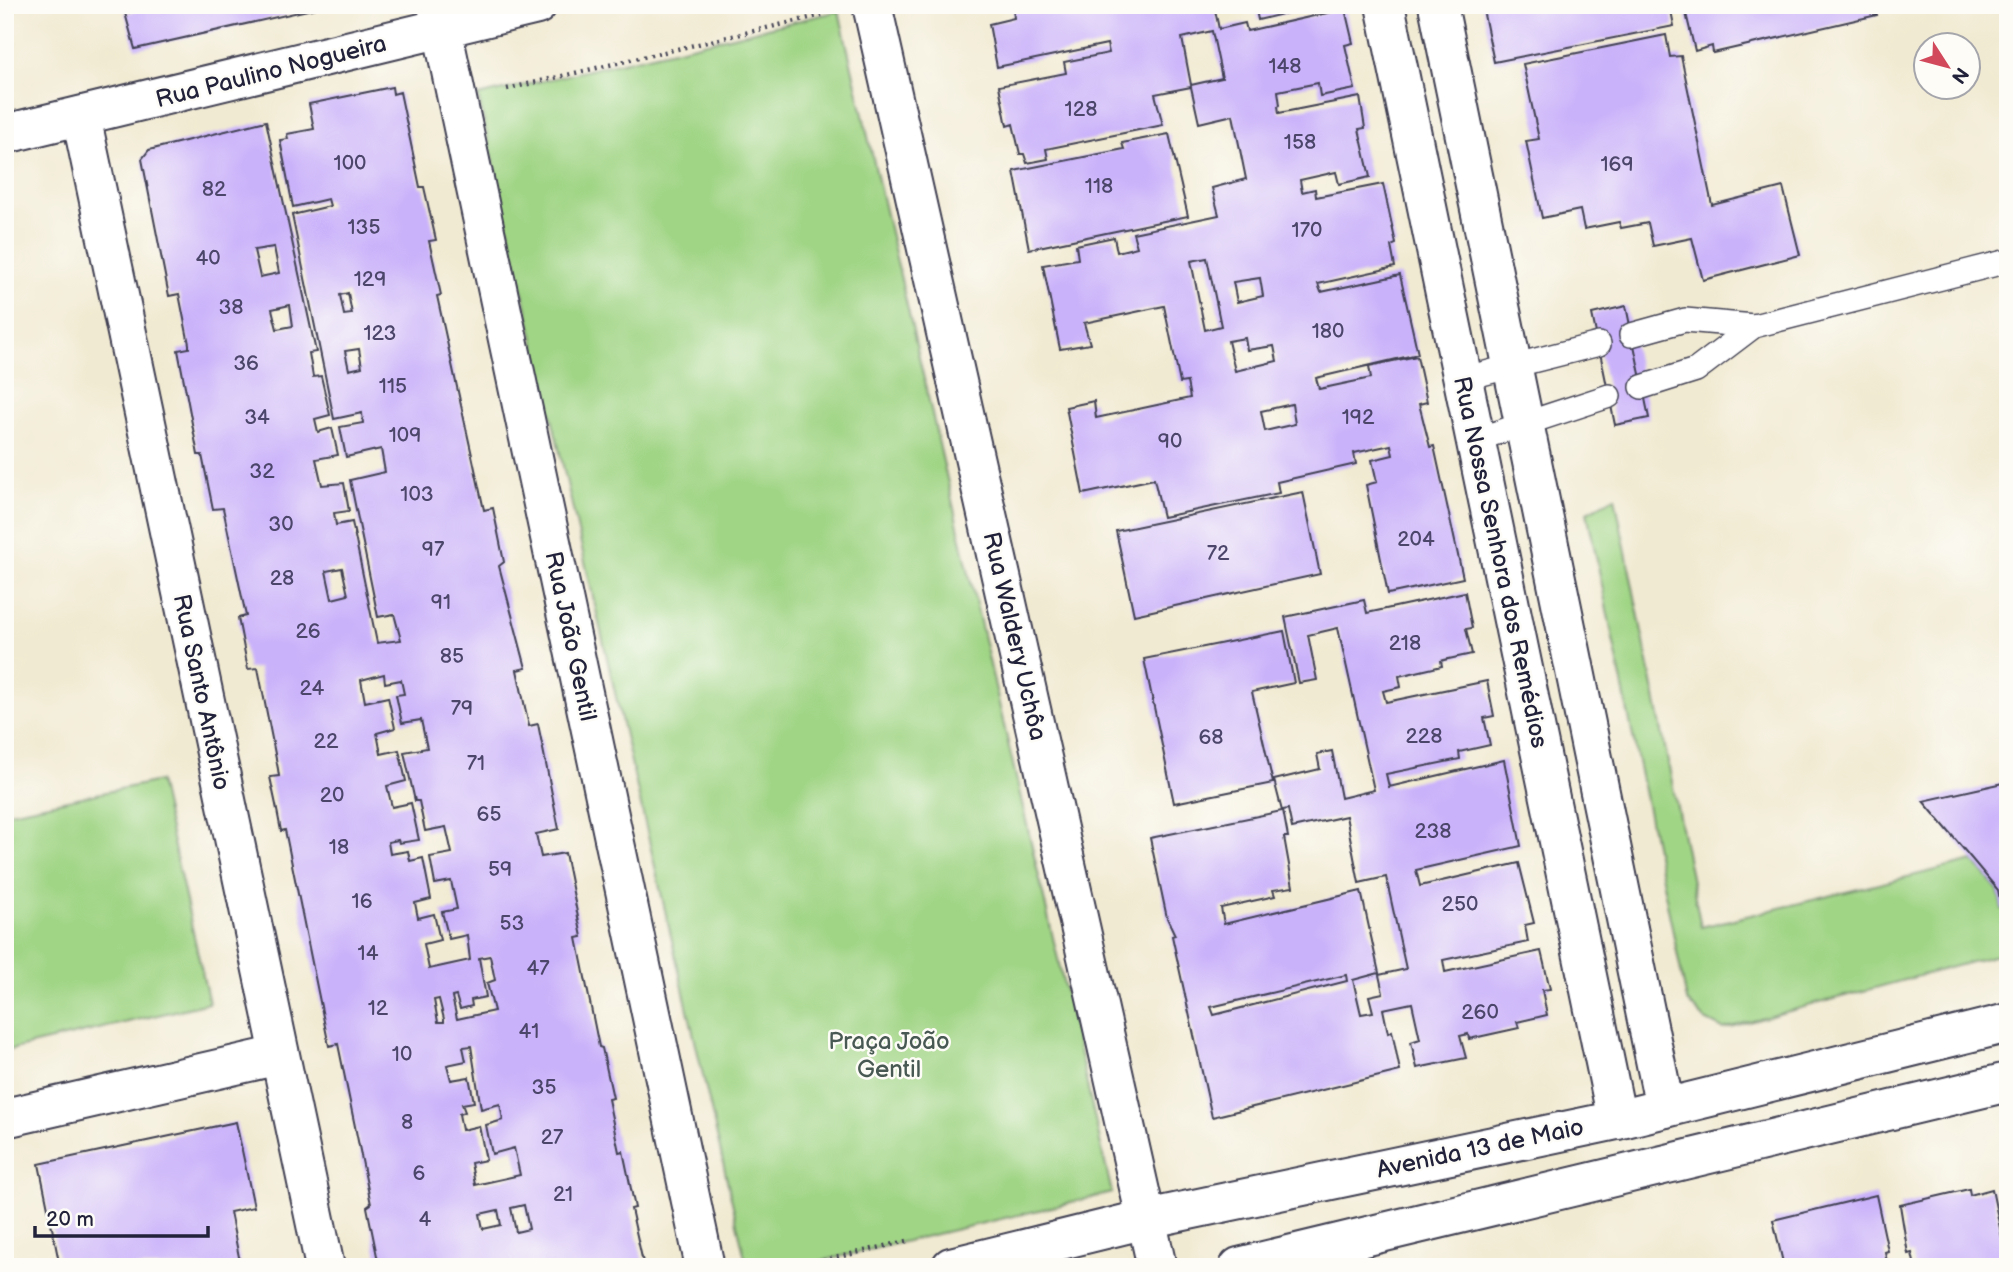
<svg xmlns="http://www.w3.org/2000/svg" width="2013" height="1272" font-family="'Balsamiq Sans',sans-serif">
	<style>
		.green { fill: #a1d586; stroke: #627c60; stroke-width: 2 }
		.building { fill: #cab2fa; fill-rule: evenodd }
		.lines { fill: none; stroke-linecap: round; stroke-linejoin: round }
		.service-casing { stroke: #414052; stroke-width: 26 }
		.minor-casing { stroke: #414052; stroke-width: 42 }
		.primary-casing { stroke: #414052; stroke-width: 42 }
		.path { stroke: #414052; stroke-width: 4.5; stroke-dasharray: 2 5; stroke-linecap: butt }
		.service { stroke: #fff; stroke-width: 23 }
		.minor { stroke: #fff; stroke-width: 38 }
		.primary { stroke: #fff; stroke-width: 38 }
		.labels { text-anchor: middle; stroke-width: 5; stroke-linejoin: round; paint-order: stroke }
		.number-label { font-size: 21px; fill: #4c466b }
		.street-label { font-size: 24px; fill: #22223b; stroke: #fdfcf7 }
		.park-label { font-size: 24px; fill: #485852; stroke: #fdfcf7 }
	</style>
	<rect width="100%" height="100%" fill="#fdfcf7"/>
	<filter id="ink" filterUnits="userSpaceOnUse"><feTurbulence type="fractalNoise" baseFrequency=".0143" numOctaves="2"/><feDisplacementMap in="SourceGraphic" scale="14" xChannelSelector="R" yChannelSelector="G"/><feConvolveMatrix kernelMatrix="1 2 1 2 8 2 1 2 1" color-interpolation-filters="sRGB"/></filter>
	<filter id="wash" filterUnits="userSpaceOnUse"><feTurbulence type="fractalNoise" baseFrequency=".00686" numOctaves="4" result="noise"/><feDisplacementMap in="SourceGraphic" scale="28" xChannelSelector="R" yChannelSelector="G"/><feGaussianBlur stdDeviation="1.57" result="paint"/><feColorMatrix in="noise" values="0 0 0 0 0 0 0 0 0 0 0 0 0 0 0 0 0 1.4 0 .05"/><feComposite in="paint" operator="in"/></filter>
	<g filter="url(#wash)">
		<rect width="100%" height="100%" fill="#f1ead2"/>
		<path class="green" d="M839 11 1112 1193 796 1267H747L478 96Z
			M1615 497 1701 927 1973 861 1998 890 2002 909 2008 908V952L1723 1029 1705 1020 1687 1001 1587 512Z
			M159 781 209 1003 5 1051V813Z"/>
		<g id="blocks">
			<path class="building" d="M135 5H321V7L135 49 125 13 137 11Z
				M1028 5H1214L1219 29 1245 23 1247 31 1345 9 1353 43 1345 45 1355 89 1320 96 1318 83 1278 91 1280 105 1278 106 1279 113 1360 97 1365 128 1359 129 1370 177 1339 184 1336 172 1300 180 1302 192 1315 189 1316 197 1383 184 1396 244 1391 246 1395 267 1318 284 1321 292 1400 275 1418 354 1316 378 1319 389 1371 378 1369 366 1417 356 1427 402 1419 404 1430 447 1434 446 1463 578 1388 594 1366 485 1377 482 1372 460 1393 455 1391 445 1354 453 1356 464 1277 482 1279 493 1163 517 1154 479 1083 494 1066 407 1094 401 1096 418 1190 398 1187 382 1180 383 1164 306 1084 323 1090 344 1060 349 1043 265 1078 259 1076 245 1114 237 1117 252 1137 247 1133 233 1219 215 1212 188 1246 179 1233 115 1199 123 1191 87 1155 94 1163 125 1046 149 1048 159 1027 163 1024 154H1020L1013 124 1007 126 999 86 1066 73 1064 62 1109 53 1107 44 997 67 989 24 1014 18 1013 9ZM1212 31 1222 78 1191 85 1182 38ZM1207 258 1221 326 1205 330 1191 261ZM1260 278 1263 296 1237 302 1233 282ZM1245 338 1247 350 1274 346 1277 361 1235 371 1228 341ZM1292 404 1295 424 1265 431 1261 411Z
				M1255 5H1316V6L1258 20Z
				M1482 5H1670L1674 26 1494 62Z
				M1684 5H1873L1877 15 1713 53 1712 46 1695 51Z
				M1666 35 1670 57 1681 56 1712 205 1783 187 1800 255 1703 280 1692 238 1653 246 1648 223 1621 228 1619 222 1584 229 1580 210 1542 218 1526 141 1539 139 1523 64Z
				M392 87 393 94 400 92 420 187H424L436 240 429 241 441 295 437 296 484 510 493 508 504 562 499 566 526 668 517 670 529 726 538 724 559 829 536 834 541 857 565 853 582 937 577 938 599 1047 602 1048 613 1098 608 1099 619 1152 623 1151 635 1208 631 1209 644 1267H385L383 1259 378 1261 367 1207 371 1204 338 1044 329 1046 285 830 281 831 276 805 270 777 279 776 278 769 258 668 248 669 238 618 246 616 223 508 213 509 202 455H198L178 350 189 348V344L179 294 169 296 142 159 149 150 266 121 316 352 309 353 313 377 321 376 330 415 315 419 318 432 332 428 338 455 316 459 322 485 344 483 349 511 334 513 336 525 352 522 377 643 401 640 394 614 378 617 350 480 385 472 381 449 346 457 340 427 363 423 362 413 334 419 292 215 330 206 328 199 293 207 280 140 288 139 287 134 314 129 309 104ZM274 247 279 273 260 277 254 250ZM348 293 352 314 344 315 340 295ZM290 305 293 326 277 329 272 309ZM359 349 362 367 349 370 345 351ZM342 568 348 595 332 599 326 571ZM384 674 385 683 401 680 404 694 396 695 402 723 421 720 427 748 404 752 415 801H419L425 831 446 827 452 853 430 857 435 884 451 881 457 909 442 912 449 939 467 935 470 960 429 969 424 944 440 940 434 914 418 918 415 903 431 899 423 858 410 861 408 851 390 854 388 842 398 840 399 843 419 840 411 803 392 807 387 786 406 781 399 750 381 754 377 733 395 728 388 697 365 702 361 680ZM490 956 495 980 487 983 494 1011 457 1019 452 997 456 996 460 1009 472 1006 471 1000 486 997 479 958ZM439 999 444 1019V1022H438L434 1000ZM471 1046 481 1109 500 1104 503 1120 486 1125 492 1154 514 1148 520 1175 475 1185 471 1163 486 1160 479 1126 462 1130 459 1114 465 1112 462 1104 474 1102 469 1077 451 1080 447 1065 466 1061 463 1047ZM524 1205 529 1229 516 1232 511 1208ZM498 1210 501 1225 483 1229 480 1214Z
				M1169 134 1188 216 1029 249 1014 171 1124 149 1122 143Z
				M1626 306 1649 418 1615 425 1592 314Z
				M1303 492 1320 574 1134 615 1116 531Z
				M1465 592 1472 628 1466 629 1472 654 1444 660 1441 661 1442 666 1399 676 1401 687 1383 691 1386 702 1487 681 1494 716 1484 718 1490 745 1459 752 1460 759 1386 774 1389 787 1504 760 1521 846 1416 870 1420 886 1519 863 1534 923 1525 925 1528 942 1443 960 1445 972 1541 951 1550 989 1542 990 1547 1015 1517 1022 1519 1028 1469 1039 1468 1034 1460 1036 1466 1058 1417 1068 1411 1042 1420 1039 1412 1003 1383 1009 1388 1033 1392 1031 1400 1071 1212 1117 1172 936 1175 935 1167 918 1150 838 1282 811 1274 780 1320 769 1317 754 1332 751 1341 798 1374 790 1338 628 1308 635 1317 680 1299 683 1285 617 1364 600 1367 613ZM1288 809 1292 828 1346 816 1359 883 1386 877 1406 969 1379 975 1383 993 1369 996 1373 1012 1361 1014 1353 980 1379 973 1361 891 1224 924 1221 908 1275 896 1273 890 1293 887 1284 837H1288L1283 810ZM1346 975 1347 981 1214 1015 1211 1007Z
				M1284 631 1294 683 1252 692 1273 783 1174 803 1144 659Z
				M2008 782V908L2002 909 1998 890 1923 801Z
				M236 1122 254 1207 230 1212 241 1267H60L39 1164Z
				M1969 1189 1970 1195 1992 1189 2008 1267H1915L1912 1253 1908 1254 1900 1205Z
				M1876 1195 1888 1251 1885 1252 1888 1267H1784L1773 1220Z"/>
		</g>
	</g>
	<g filter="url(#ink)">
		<use href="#blocks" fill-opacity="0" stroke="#414052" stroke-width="2"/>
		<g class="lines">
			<g class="service-casing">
				<path id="service" d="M1631 335 1685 320 1754 326 2008 261
					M1462 379 1599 344
					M1642 387 1696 370 1754 326
					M1475 440 1609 396"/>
			</g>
			<g class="minor-casing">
				<path id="minor" d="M437 5 705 1267
					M872 5 1157 1267
					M1385 5 1617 1120
					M1438 5 1665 1108
					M81 116 325 1267
					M5 134 537 5
					M5 1118 279 1055"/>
			</g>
			<g class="primary-casing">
				<path id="primary" d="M951 1267 1146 1219 1617 1120 2008 1023
					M1239 1267 2008 1082"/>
			</g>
			<path class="path" d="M507 89 822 15
				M796 1267 907 1241"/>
			<use href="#service" class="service"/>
			<use href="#minor" class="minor"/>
			<use href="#primary" class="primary"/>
		</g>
	</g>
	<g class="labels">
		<g class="number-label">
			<text x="1285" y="73">148</text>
			<text x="1081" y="116">128</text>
			<text x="1300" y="149">158</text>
			<text x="350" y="170">100</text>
			<text x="1617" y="171">169</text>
			<text x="1099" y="193">118</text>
			<text x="214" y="196">82</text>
			<text x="364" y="234">135</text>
			<text x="1307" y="237">170</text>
			<text x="208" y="265">40</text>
			<text x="370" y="286">129</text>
			<text x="231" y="314">38</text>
			<text x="1328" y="338">180</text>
			<text x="380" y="340">123</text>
			<text x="246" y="370">36</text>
			<text x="393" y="393">115</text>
			<text x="257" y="424">34</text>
			<text x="1358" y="424">192</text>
			<text x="405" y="442">109</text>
			<text x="1170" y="448">90</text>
			<text x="262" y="478">32</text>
			<text x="417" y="501">103</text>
			<text x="281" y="531">30</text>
			<text x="1416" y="546">204</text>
			<text x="433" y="556">97</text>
			<text x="1218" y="560">72</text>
			<text x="282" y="585">28</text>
			<text x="441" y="609">91</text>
			<text x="308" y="638">26</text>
			<text x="1405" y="650">218</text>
			<text x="452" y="663">85</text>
			<text x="312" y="695">24</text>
			<text x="462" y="715">79</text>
			<text x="1424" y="743">228</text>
			<text x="1211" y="744">68</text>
			<text x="326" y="748">22</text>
			<text x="476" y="770">71</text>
			<text x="332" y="802">20</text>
			<text x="489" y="821">65</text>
			<text x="1433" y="838">238</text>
			<text x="339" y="854">18</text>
			<text x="500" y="876">59</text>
			<text x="362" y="908">16</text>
			<text x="1460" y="911">250</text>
			<text x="512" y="930">53</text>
			<text x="368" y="960">14</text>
			<text x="538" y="975">47</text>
			<text x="378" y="1015">12</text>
			<text x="1480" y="1019">260</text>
			<text x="529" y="1038">41</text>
			<text x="402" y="1061">10</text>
			<text x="544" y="1094">35</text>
			<text x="407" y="1129">8</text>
			<text x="552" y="1144">27</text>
			<text x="419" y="1180">6</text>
			<text x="563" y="1201">21</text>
			<text x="425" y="1226">4</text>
		</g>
		<g class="street-label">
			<text transform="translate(271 71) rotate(-14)" y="8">Rua Paulino Nogueira</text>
			<text transform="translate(1501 562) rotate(78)" y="8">Rua Nossa Senhora dos Remédios</text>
			<text transform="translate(571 636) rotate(78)" y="8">Rua João Gentil</text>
			<text transform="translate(1015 636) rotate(77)" y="8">Rua Waldery Uchôa</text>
			<text transform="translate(202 692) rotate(78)" y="8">Rua Santo Antônio</text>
			<text transform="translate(1480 1148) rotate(-12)" y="8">Avenida 13 de Maio</text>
		</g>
		<g class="park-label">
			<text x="889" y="1049">Praça João<tspan x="889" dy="28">Gentil</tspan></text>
		</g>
	</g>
	<rect width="2013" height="1272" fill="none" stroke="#fdfcf7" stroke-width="28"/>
	<g transform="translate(1947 66) rotate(126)"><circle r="33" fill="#fdfcf7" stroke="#a5a5ac" stroke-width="2"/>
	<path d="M0-5L12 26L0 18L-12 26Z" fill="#d1495b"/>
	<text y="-10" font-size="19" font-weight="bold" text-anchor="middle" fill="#22223b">N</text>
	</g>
	<path d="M35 1226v10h173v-10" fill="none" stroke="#22223b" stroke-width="3.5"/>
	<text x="46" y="1226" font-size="21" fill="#22223b" stroke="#fdfcf7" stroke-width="5" paint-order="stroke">20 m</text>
</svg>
